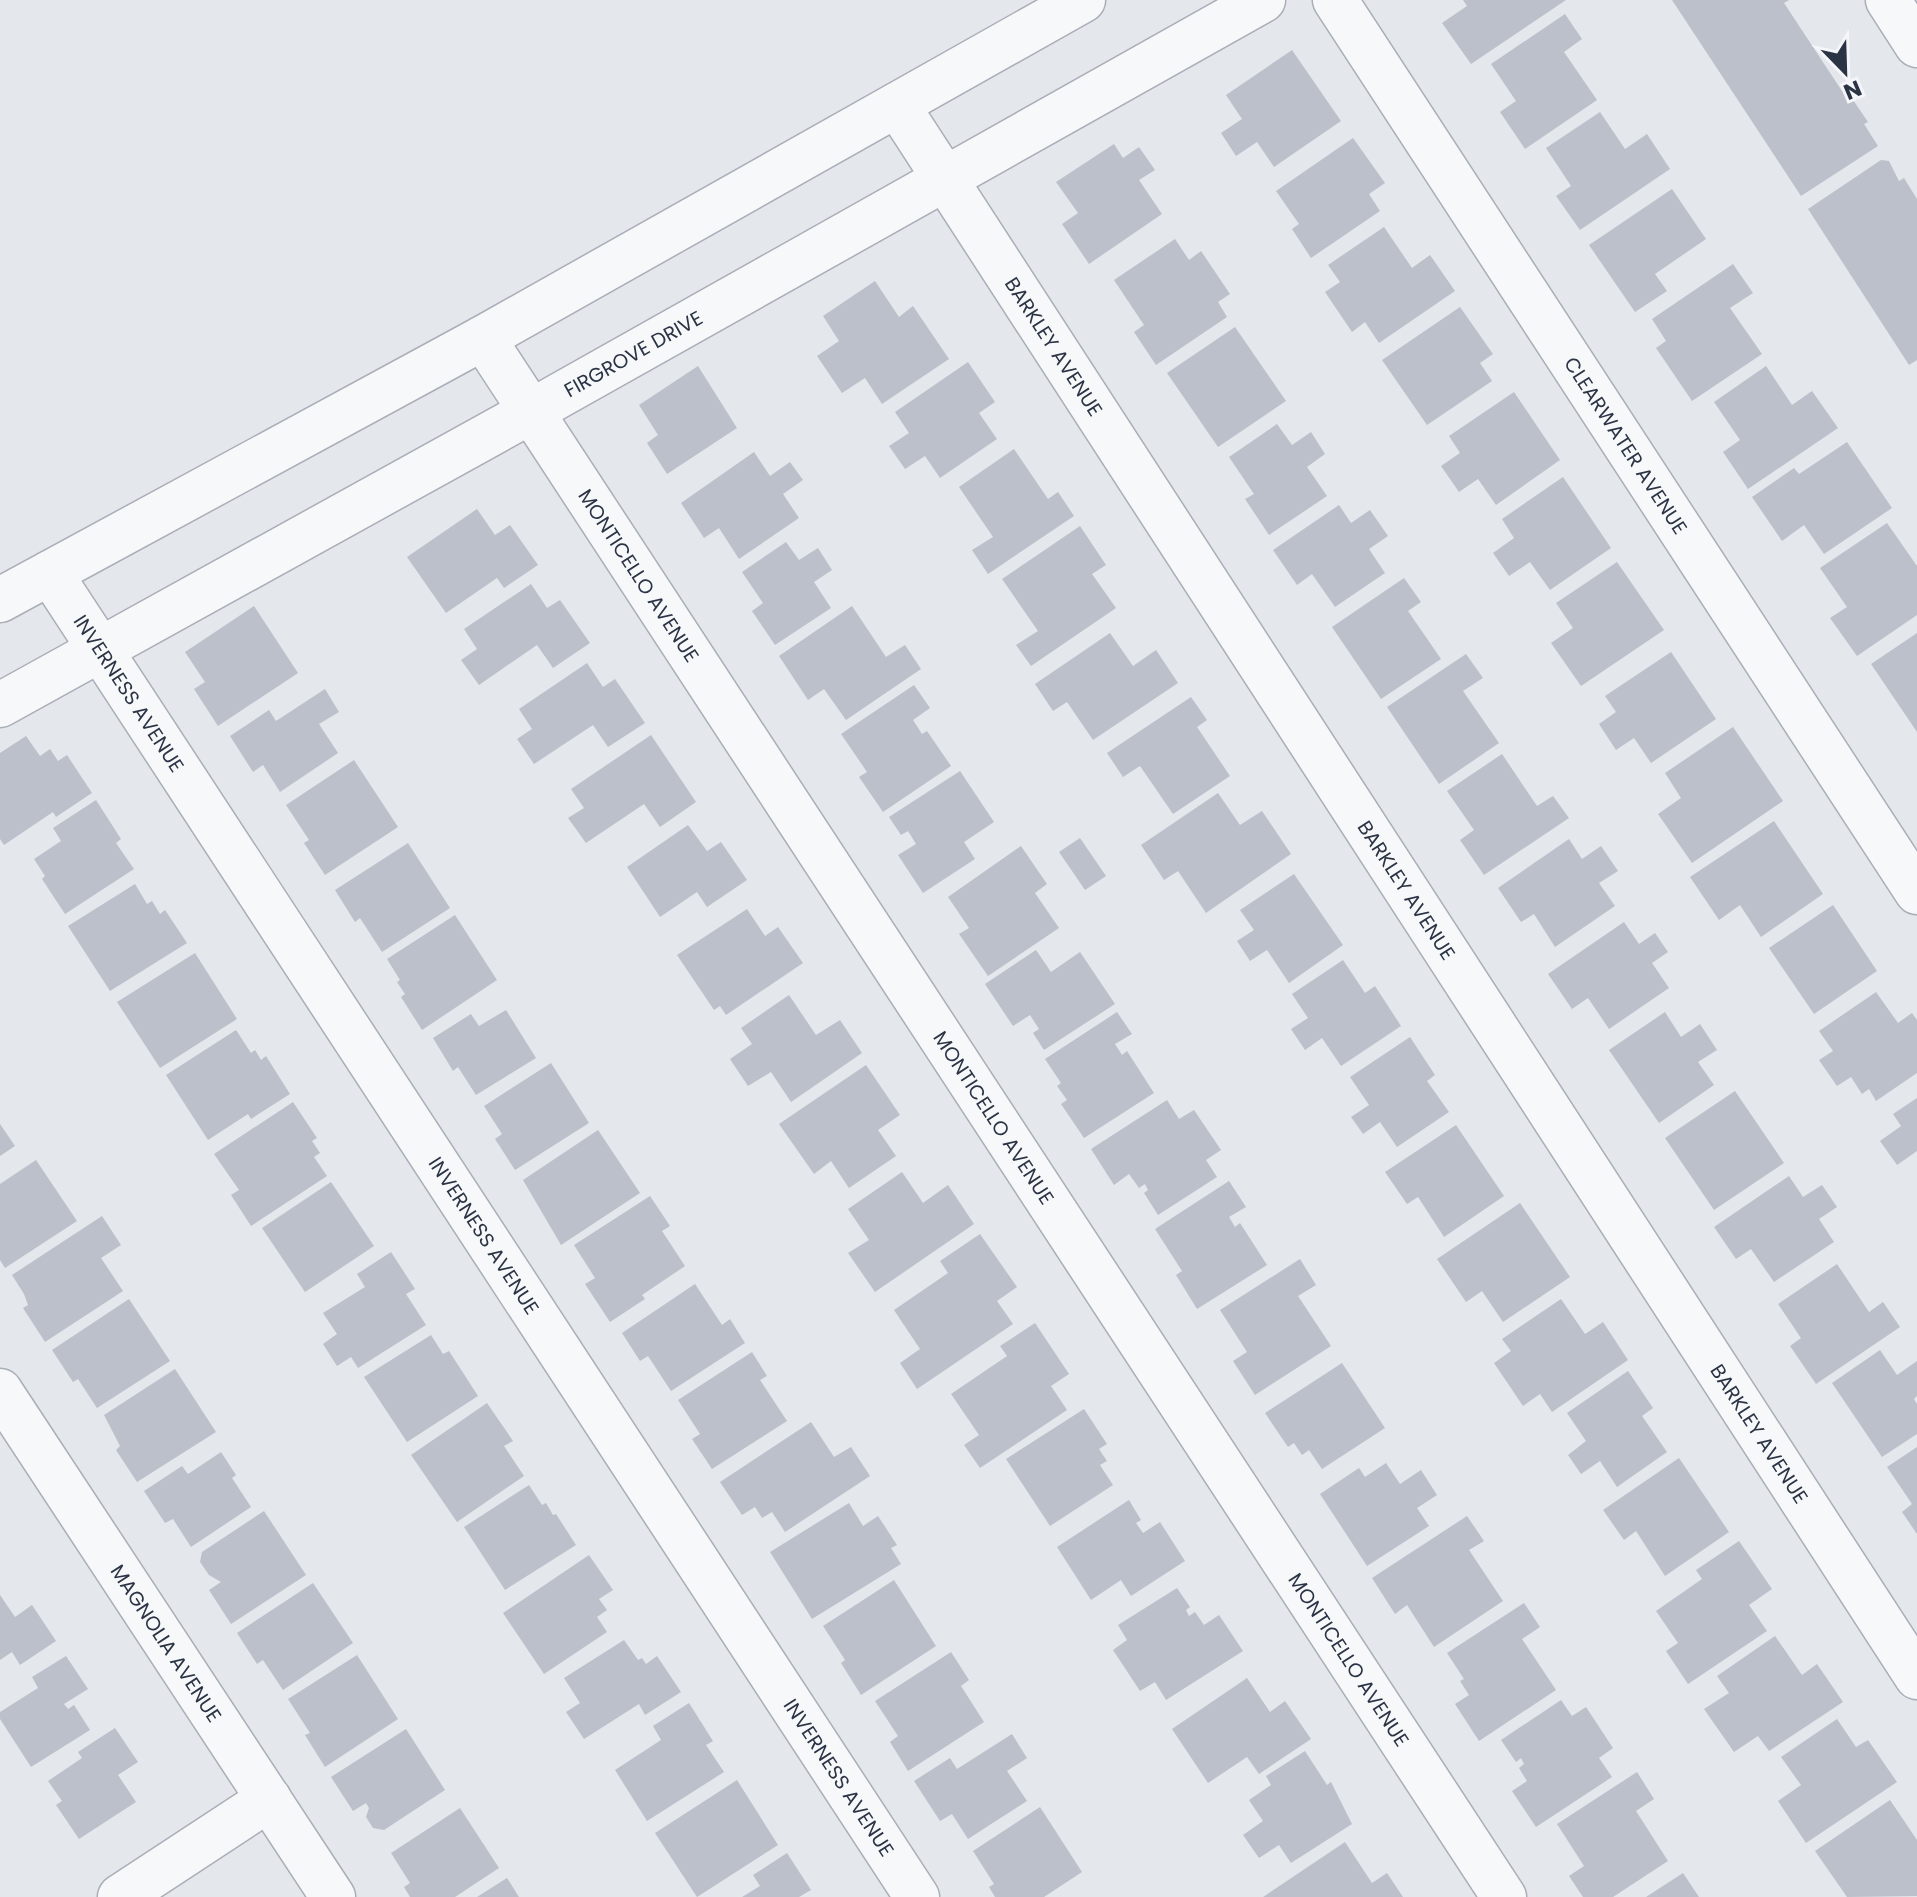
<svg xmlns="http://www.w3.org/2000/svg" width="1917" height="1897" font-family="Poppins,sans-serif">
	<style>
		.building { fill: #bbc0ca }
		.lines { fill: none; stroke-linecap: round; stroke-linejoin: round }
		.minor-casing { stroke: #a9aeb7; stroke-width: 47 }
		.minor { stroke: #f7f8fa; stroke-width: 44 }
		.labels { text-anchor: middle; stroke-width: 8; stroke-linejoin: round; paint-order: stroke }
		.street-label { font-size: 20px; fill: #2b3445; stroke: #f4f6f9 }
	</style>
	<rect width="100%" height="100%" fill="#e4e7ec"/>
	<path class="building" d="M1463 0H1566L1471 64 1442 23 1467 6Z
		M1672 0H1789L1784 3 1842 91 1845 88 1868 122 1864 124 1878 146 1801 196Z
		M1565 14 1582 39 1564 52 1597 100 1525 149 1500 112 1516 101 1491 64Z
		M1292 50 1341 121 1274 167 1257 142 1236 156 1221 133 1242 119 1226 95Z
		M1600 112 1625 149 1647 134 1670 169 1580 230 1556 196 1571 186 1546 148Z
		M1353 138 1385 183 1369 194 1380 211 1311 258 1292 229 1299 224 1276 191Z
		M1114 144 1123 158 1139 147 1155 170 1139 180 1162 214 1089 264 1062 224 1078 213 1056 182Z
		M1881 160 1889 161 1899 181 1904 178 1917 199V360L1909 365 1808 209Z
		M1672 189 1706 239 1655 274 1667 291 1635 312 1589 245Z
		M1384 227 1412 268 1430 255 1455 291 1379 343 1365 322 1352 332 1325 292 1340 282 1328 265Z
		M1175 239 1189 260 1201 251 1230 294 1218 302 1227 317 1156 365 1134 332 1144 325 1114 280Z
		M1733 264 1753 293 1730 308 1762 354 1692 401 1656 348 1666 341 1652 319Z
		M875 281 899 317 913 306 949 359 882 404 865 378 842 393 817 356 839 341 823 316Z
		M1460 307 1493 354 1480 363 1492 381 1427 425 1382 360Z
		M1235 327 1286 401 1218 447 1167 373Z
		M968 362 995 402 979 413 997 439 940 478 925 456 905 469 889 446 909 433 895 412Z
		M698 366 737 428 667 474 647 443 658 435 639 405Z
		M1766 366 1792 405 1812 391 1838 428 1748 489 1723 452 1740 440 1714 402Z
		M1514 392 1560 460 1496 505 1478 479 1459 492 1441 466 1460 453 1449 436Z
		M1277 424 1292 445 1311 432 1325 454 1307 467 1327 496 1269 535 1245 499 1254 494 1229 457Z
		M1847 442 1892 508 1824 554 1804 525 1782 541 1752 497 1794 468 1799 474Z
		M1014 449 1048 499 1058 492 1074 516 988 574 972 550 993 537 959 487Z
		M754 452 770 476 790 462 803 480 783 494 799 518 739 559 719 528 704 538 681 503Z
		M1563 477 1611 548 1550 590 1530 562 1509 576 1493 553 1514 538 1502 519Z
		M1339 505 1351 523 1370 510 1388 536 1369 549 1385 573 1335 607 1312 574 1297 585 1273 550Z
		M477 509 495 535 510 525 538 565 504 588 497 578 446 613 407 557Z
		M1887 523 1917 566V615L1857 656 1830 618 1847 607 1820 568Z
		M1080 526 1106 565 1092 574 1116 608 1031 666 1016 645 1038 631 1002 579Z
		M786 542 799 560 818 548 832 570 814 582 831 608 775 645 752 611 763 603 742 572Z
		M1617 562 1664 630 1581 686 1551 643 1573 628 1556 603Z
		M1404 578 1421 602 1408 611 1441 659 1381 699 1332 627Z
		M531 584 547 608 560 600 590 643 553 668 537 645 479 685 461 660 477 649 464 629Z
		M254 606 298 673 218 726 194 689 205 682 185 652Z
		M852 606 886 657 905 645 921 669 846 720 824 689 808 700 779 656Z
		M1110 633 1133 666 1156 650 1178 683 1093 740 1067 702 1053 711 1035 684Z
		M1917 633V732L1871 664Z
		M1671 652 1716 719 1651 763 1634 738 1616 750 1599 724 1616 712 1605 696Z
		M1466 654 1483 678 1463 691 1499 743 1439 784 1387 707Z
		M587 663 603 687 615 679 645 723 608 747 593 725 534 764 517 739 532 729 519 709Z
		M914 685 930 708 913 720 922 734 927 731 951 766 883 812 859 777 867 772 841 734Z
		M325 689 339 712 319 724 338 753 280 792 263 765 253 772 230 736 269 710 276 721Z
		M1191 697 1207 720 1197 727 1230 776 1173 814 1140 766 1123 777 1107 753Z
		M1733 727 1783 801 1692 863 1658 814 1681 798 1665 773Z
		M651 735 696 802 660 827 644 804 586 843 568 818 584 808 571 789Z
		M26 736 40 756 50 749 58 761 67 755 92 793 56 817 53 812 4 845 0 839V753Z
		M1502 754 1537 806 1553 796 1569 818 1484 875 1460 840 1474 830 1447 791Z
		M354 760 398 827 325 875 304 843 309 840 286 805Z
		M960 771 994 822 964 842 975 859 923 893 898 855 916 844 908 831 901 835 889 817Z
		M1218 793 1240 825 1262 811 1291 854 1206 913 1178 871 1164 880 1141 845Z
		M96 800 121 839 116 843 134 869 65 914 42 879 45 876 34 859 61 841 53 828Z
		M1774 821 1823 894 1761 937 1740 905 1719 920 1690 877Z
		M688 825 707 851 721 842 747 880 707 907 697 892 660 917 627 867Z
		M1080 838 1106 876 1085 890 1059 852Z
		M1569 839 1582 859 1601 846 1618 871 1599 883 1615 906 1555 947 1534 914 1521 922 1498 888Z
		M408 843 450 908 382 952 360 918 355 922 335 890Z
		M1021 846 1047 884 1035 893 1059 928 988 976 959 934 969 928 948 897Z
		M1294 874 1343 945 1289 983 1267 950 1250 961 1237 941 1254 930 1240 910Z
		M135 884 147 904 152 901 160 914 165 910 187 943 110 991 68 926Z
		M1833 905 1877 971 1814 1014 1769 948Z
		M747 909 765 936 778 927 803 963 726 1015 720 1006 714 1010 677 955Z
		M455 915 497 980 422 1030 401 997 405 994 397 982 400 980 387 959Z
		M1624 922 1639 944 1655 933 1668 952 1652 963 1669 988 1609 1029 1588 998 1572 1009 1548 974Z
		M1036 950 1051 972 1080 952 1115 1004 1044 1050 1033 1033 1039 1029 1030 1015 1013 1026 985 984Z
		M195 953 237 1019 160 1068 117 1002Z
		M1343 960 1365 993 1375 986 1401 1026 1341 1066 1322 1038 1305 1050 1291 1029 1308 1018 1292 994Z
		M1876 992 1898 1023 1912 1013 1917 1020V1073L1876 1101 1869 1089 1862 1094 1851 1077 1837 1086 1819 1060 1833 1051 1819 1031Z
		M789 995 816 1035 840 1020 862 1053 791 1102 771 1072 748 1086 730 1059 752 1044 741 1028Z
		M506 1010 536 1058 476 1095 458 1067 453 1071 433 1038 471 1014 479 1026Z
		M1117 1012 1132 1034 1115 1044 1122 1055 1127 1051 1154 1093 1084 1138 1061 1104 1067 1100 1057 1086 1061 1083 1045 1059Z
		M1665 1012 1681 1037 1700 1024 1717 1050 1698 1062 1714 1085 1659 1123 1609 1050Z
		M236 1030 251 1053 255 1050 261 1060 266 1056 290 1094 251 1119 248 1114 208 1140 166 1075Z
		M1410 1037 1435 1075 1427 1081 1449 1112 1397 1147 1380 1122 1363 1134 1351 1117 1369 1105 1350 1077Z
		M551 1063 589 1123 515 1170 495 1139 502 1134 484 1106Z
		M866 1065 900 1115 878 1130 896 1156 849 1188 831 1161 814 1174 779 1124Z
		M1735 1091 1784 1163 1714 1210 1665 1138Z
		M1917 1098V1151L1897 1165 1880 1141 1901 1126 1893 1114Z
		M1167 1100 1179 1119 1194 1110 1221 1150 1206 1160 1217 1177 1158 1215 1144 1193 1148 1190 1145 1184 1139 1188 1129 1174 1114 1185 1091 1149Z
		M293 1102 317 1138 312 1141 320 1153 314 1157 327 1176 251 1226 231 1195 239 1190 214 1154Z
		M0 1124 15 1146 0 1156Z
		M1456 1125 1504 1196 1444 1237 1418 1197 1407 1204 1385 1172Z
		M598 1130 640 1193 561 1245 523 1180Z
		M36 1160 77 1221 5 1268 0 1260V1184Z
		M902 1172 923 1203 948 1185 974 1224 875 1292 848 1253 869 1240 848 1209Z
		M1789 1176 1803 1197 1822 1185 1837 1207 1819 1219 1834 1242 1774 1282 1751 1249 1736 1259 1714 1227Z
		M1229 1181 1246 1207 1229 1217 1235 1227 1240 1223 1267 1265 1197 1309 1176 1275 1182 1271 1155 1229Z
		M331 1182 374 1246 305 1292 262 1228Z
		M650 1196 670 1226 662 1231 685 1266 642 1295 645 1299 610 1322 585 1284 595 1278 574 1245Z
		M1520 1203 1570 1277 1503 1322 1482 1291 1466 1302 1437 1259Z
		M102 1216 121 1245 101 1258 123 1291 45 1342 23 1308 28 1305 24 1294 12 1275Z
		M980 1234 1017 1287 997 1301 1013 1324 917 1389 900 1363 920 1349 894 1310 948 1273 940 1261Z
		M391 1252 415 1289 406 1294 426 1325 358 1368 351 1357 337 1366 323 1344 337 1334 323 1313 365 1287 357 1274Z
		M1300 1259 1316 1285 1298 1296 1331 1346 1255 1395 1233 1361 1247 1352 1220 1310Z
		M1837 1264 1869 1312 1883 1302 1900 1327 1816 1384 1790 1346 1801 1338 1778 1304Z
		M695 1284 722 1325 730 1319 745 1343 671 1391 648 1356 640 1361 622 1333Z
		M129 1299 170 1361 97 1408 78 1379 73 1382 52 1350Z
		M1561 1299 1585 1334 1603 1322 1628 1360 1552 1412 1540 1394 1523 1406 1494 1363 1511 1351 1502 1339Z
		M1035 1323 1069 1374 1051 1386 1067 1410 980 1468 964 1445 979 1435 951 1394 1007 1356 1000 1346Z
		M431 1335 443 1354 449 1351 478 1396 407 1442 364 1377Z
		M1880 1350 1897 1375 1917 1361V1396L1914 1399 1917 1404V1434L1882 1457 1832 1383Z
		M752 1352 767 1376 760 1380 787 1421 712 1469 692 1439 700 1434 678 1400Z
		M1342 1363 1385 1428 1322 1469 1309 1450 1302 1455 1294 1443 1288 1447 1265 1413Z
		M175 1369 216 1432 137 1482 116 1450 120 1446 104 1415Z
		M1628 1371 1653 1408 1642 1416 1667 1452 1617 1487 1600 1461 1581 1474 1568 1455 1586 1441 1567 1413Z
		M487 1403 513 1441 504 1446 524 1476 457 1522 411 1455Z
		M1084 1409 1107 1444 1099 1449 1107 1461 1100 1465 1113 1485 1050 1526 1006 1459Z
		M811 1422 834 1457 851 1447 870 1476 785 1532 772 1512 762 1518 755 1507 742 1515 720 1482Z
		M1917 1447V1534L1902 1512 1912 1504 1887 1467Z
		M221 1452 236 1475 232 1478 251 1507 191 1547 173 1519 165 1523 144 1491 182 1466 188 1474Z
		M1679 1458 1729 1532 1665 1576 1636 1531 1624 1540 1603 1510Z
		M1386 1463 1400 1484 1421 1470 1437 1495 1417 1508 1429 1526 1367 1566 1320 1494 1359 1468 1365 1477Z
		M529 1485 542 1505 546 1503 553 1515 556 1514 576 1545 505 1590 464 1527Z
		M1129 1500 1141 1520 1136 1523 1143 1533 1160 1522 1185 1561 1131 1596 1121 1580 1091 1600 1057 1547Z
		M849 1503 863 1526 878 1516 897 1545 891 1548 901 1564 812 1619 770 1552Z
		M264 1511 306 1575 231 1624 209 1590 221 1582 209 1575 200 1562 202 1552Z
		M1467 1516 1484 1541 1469 1550 1503 1601 1434 1647 1407 1605 1395 1614 1372 1578Z
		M1739 1541 1772 1589 1749 1605 1767 1631 1688 1684 1666 1651 1678 1643 1656 1611 1702 1579 1696 1570Z
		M589 1555 613 1590 599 1599 607 1610 597 1617 607 1632 544 1674 503 1613Z
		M894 1580 936 1646 861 1695 841 1663 845 1660 823 1626Z
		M313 1583 353 1643 283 1690 263 1660 257 1664 237 1633Z
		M1177 1588 1190 1607 1186 1610 1189 1616 1195 1612 1204 1625 1219 1615 1243 1651 1166 1700 1155 1682 1140 1691 1113 1650 1127 1640 1118 1625Z
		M0 1595 15 1617 32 1605 56 1641 20 1665 12 1652 0 1660Z
		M1524 1603 1540 1627 1522 1639 1556 1690 1479 1741 1455 1704 1469 1695 1460 1681 1464 1679 1447 1653Z
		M1775 1636 1802 1675 1817 1664 1843 1702 1769 1751 1758 1736 1734 1752 1704 1709 1729 1693 1717 1676Z
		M624 1640 638 1660 642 1658 646 1664 657 1656 681 1692 645 1715 639 1704 584 1739 566 1712 580 1703 564 1678Z
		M951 1652 969 1680 961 1686 984 1722 908 1771 890 1742 898 1736 875 1701Z
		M357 1655 398 1719 325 1767 305 1735 310 1733 288 1699Z
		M66 1656 88 1689 64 1704 68 1709 74 1705 90 1730 31 1767 0 1719V1712L38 1688 32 1677Z
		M1247 1678 1270 1712 1285 1701 1311 1739 1259 1774 1247 1757 1208 1783 1172 1729Z
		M1561 1700 1572 1716 1586 1707 1613 1748 1599 1758 1612 1777 1536 1827 1512 1791 1527 1781 1519 1768 1524 1764 1521 1758 1516 1762 1501 1740Z
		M689 1703 713 1741 706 1745 724 1772 647 1821 615 1770 661 1740 653 1726Z
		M1837 1719 1856 1747 1868 1740 1897 1782 1806 1843 1778 1801 1801 1785 1781 1757Z
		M115 1728 138 1762 118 1775 136 1802 79 1839 56 1805 62 1801 48 1781 82 1758 78 1752Z
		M406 1729 445 1790 384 1830 373 1828 366 1817 369 1808 366 1803 353 1811 331 1777Z
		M1012 1734 1027 1758 1007 1771 1027 1801 968 1839 952 1814 940 1821 914 1781 950 1758 957 1769Z
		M1305 1751 1327 1785 1331 1782 1352 1824 1291 1863 1279 1845 1259 1858 1243 1835 1263 1821 1249 1800 1271 1785 1266 1776Z
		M1637 1772 1654 1799 1636 1811 1668 1861 1613 1897H1583L1569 1876 1584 1866 1557 1824Z
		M737 1780 778 1845 697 1897 655 1833Z
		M1890 1800 1917 1840V1896L1847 1897 1815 1851Z
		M1040 1807 1082 1872 1044 1897H995L989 1887 994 1884 973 1851Z
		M460 1808 499 1868 455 1897H410L404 1887 410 1883 391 1853Z
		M1345 1842 1372 1883 1387 1873 1403 1897H1263Z
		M787 1853 811 1890 799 1897H742L760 1886 753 1875Z
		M1683 1873 1699 1897H1646Z
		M507 1878 519 1897H477Z"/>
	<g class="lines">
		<g class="minor-casing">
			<g id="minor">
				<path id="s1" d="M1335 0 1917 892"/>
				<path d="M1888 0 1917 45"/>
				<path id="s2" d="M897 105 1917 1677"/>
				<path id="s3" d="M483 338 1504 1897"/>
				<path id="s4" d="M50 573 917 1897"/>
				<path d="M0 600 483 338 1083 0"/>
				<path id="s5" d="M0 705 530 412 1263 0"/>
				<path id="s6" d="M0 1391 333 1897"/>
				<path d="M120 1897 269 1799"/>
			</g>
		</g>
		<use href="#minor" class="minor"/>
	</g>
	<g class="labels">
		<g class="street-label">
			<text dy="7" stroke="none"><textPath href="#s2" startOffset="288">BARKLEY AVENUE</textPath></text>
			<text dy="7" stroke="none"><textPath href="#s5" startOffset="724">FIRGROVE DRIVE</textPath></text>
			<text dy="7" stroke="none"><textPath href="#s1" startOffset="532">CLEARWATER AVENUE</textPath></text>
			<text dy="7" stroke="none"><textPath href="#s3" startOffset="284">MONTICELLO AVENUE</textPath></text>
			<text dy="7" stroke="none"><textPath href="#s4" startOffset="144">INVERNESS AVENUE</textPath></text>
			<text dy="7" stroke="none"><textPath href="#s2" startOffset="936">BARKLEY AVENUE</textPath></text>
			<text dy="7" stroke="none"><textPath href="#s3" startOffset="932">MONTICELLO AVENUE</textPath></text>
			<text dy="7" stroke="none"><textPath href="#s4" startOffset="792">INVERNESS AVENUE</textPath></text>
			<text dy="7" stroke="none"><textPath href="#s2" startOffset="1584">BARKLEY AVENUE</textPath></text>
			<text dy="7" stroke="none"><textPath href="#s6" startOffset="302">MAGNOLIA AVENUE</textPath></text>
			<text dy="7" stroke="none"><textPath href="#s3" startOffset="1580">MONTICELLO AVENUE</textPath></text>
			<text dy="7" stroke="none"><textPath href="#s4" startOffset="1440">INVERNESS AVENUE</textPath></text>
		</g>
	</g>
	<g transform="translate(1845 72) rotate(157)" stroke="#f4f6f9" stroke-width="6" paint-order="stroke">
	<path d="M0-6L14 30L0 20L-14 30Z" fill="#2b3445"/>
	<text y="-12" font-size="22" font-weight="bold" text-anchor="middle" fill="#2b3445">N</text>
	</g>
</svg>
